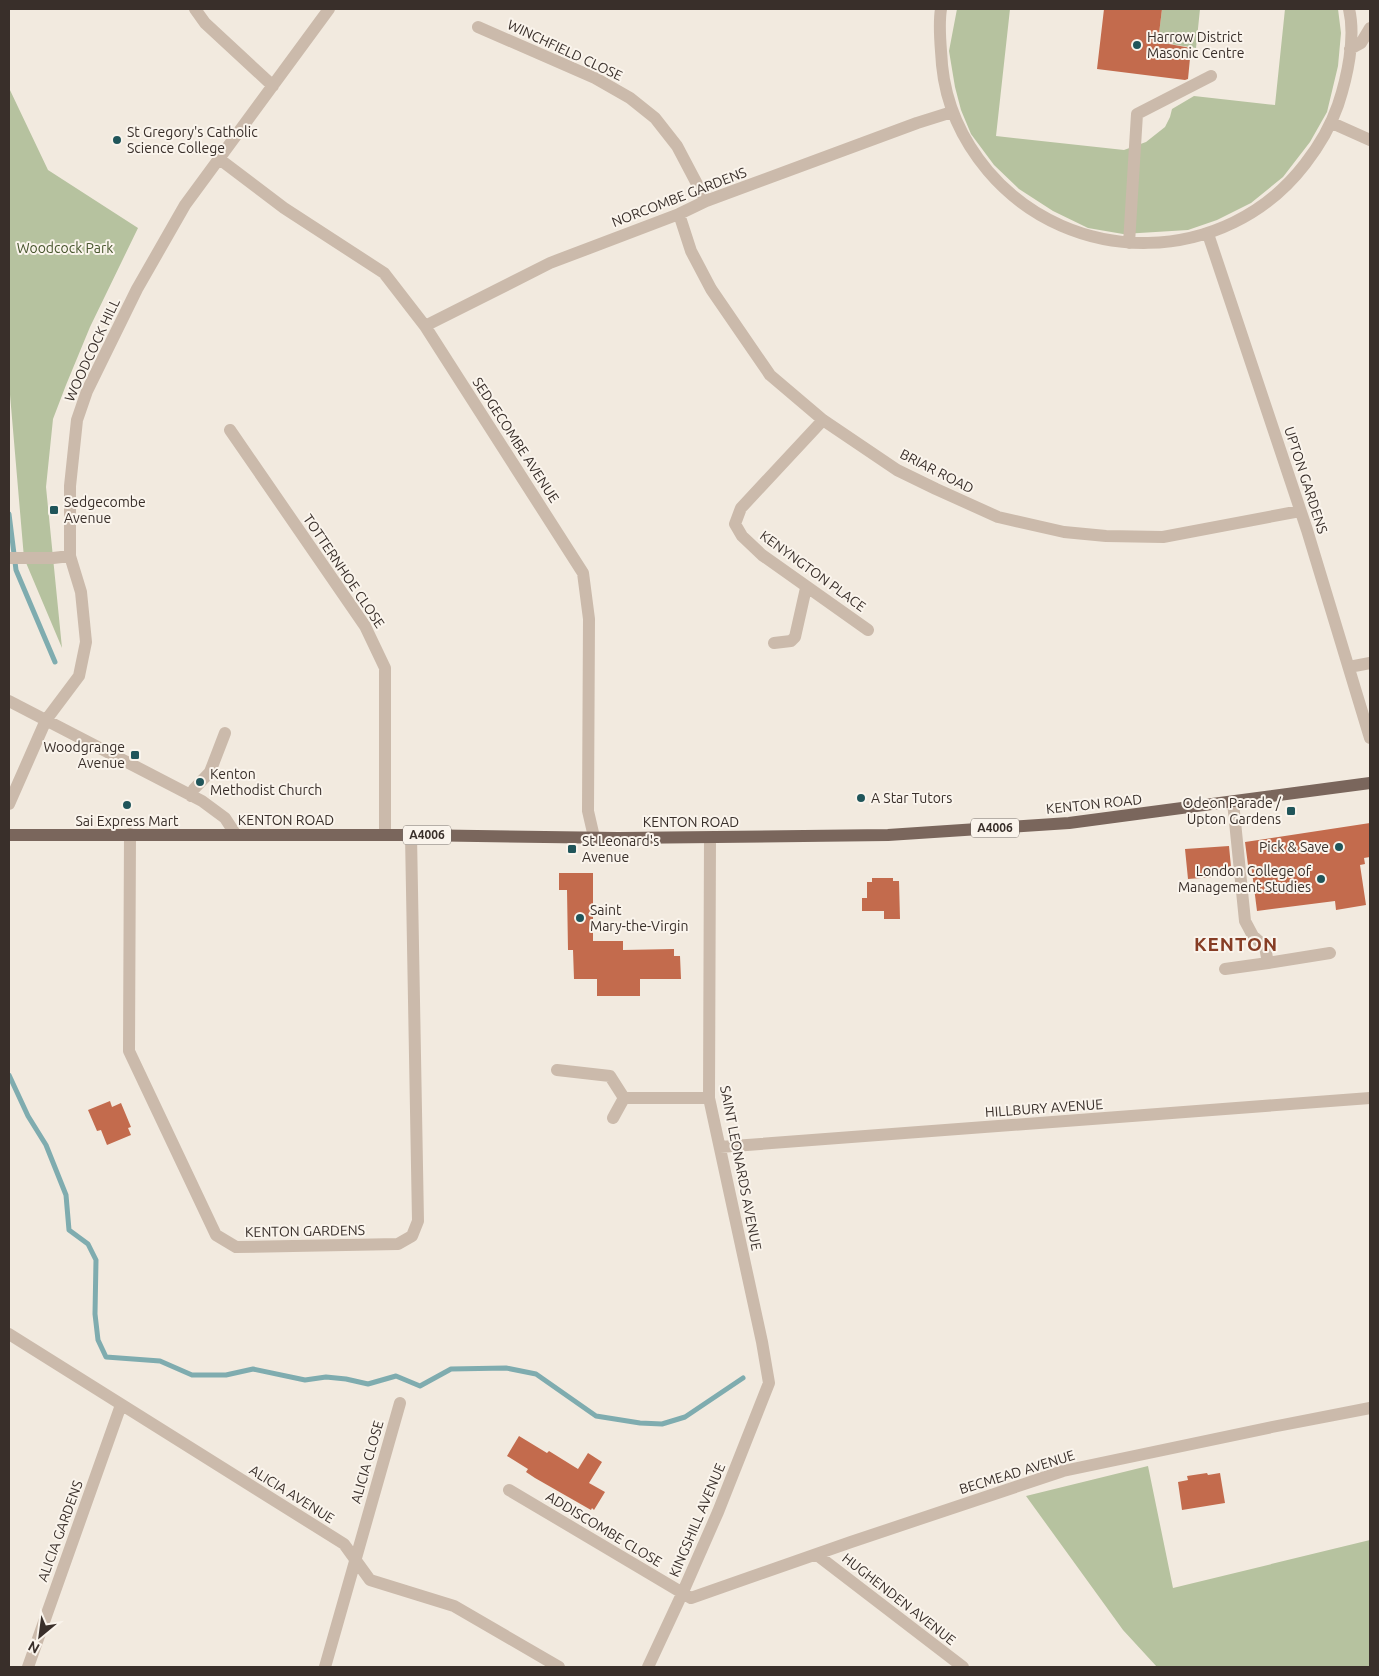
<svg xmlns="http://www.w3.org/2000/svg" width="1379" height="1676" font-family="Ubuntu,sans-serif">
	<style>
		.green { fill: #b6c29f }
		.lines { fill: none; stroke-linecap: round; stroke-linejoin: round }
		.stream { stroke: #7facaf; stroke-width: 5 }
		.building { fill: #c36b4d }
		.minor { stroke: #cbbaab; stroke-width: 12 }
		.major { stroke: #7a665c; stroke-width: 12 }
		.poi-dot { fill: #20555a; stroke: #faf4ec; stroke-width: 2 }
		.labels { text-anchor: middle; stroke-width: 4; stroke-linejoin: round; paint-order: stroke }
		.shield { fill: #faf4ec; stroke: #736a64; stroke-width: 1 }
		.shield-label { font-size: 12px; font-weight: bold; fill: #392f2a }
		.poi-label { font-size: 14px; fill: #392f2a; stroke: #faf4ec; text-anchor: start }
		.street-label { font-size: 14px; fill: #392f2a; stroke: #faf4ec }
		.park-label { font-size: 14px; fill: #47562e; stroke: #faf4ec }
		.district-label { font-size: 19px; font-weight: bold; letter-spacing: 1px; fill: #863d25; stroke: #faf4ec }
	</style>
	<rect width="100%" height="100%" fill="#f2eadf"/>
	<path class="green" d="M957 9H1010L996 136 1124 150 1146 142 1165 127 1170 117 1172 109 1194 96 1275 105 1285 9H1338L1341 33 1338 66 1327 112 1310 142 1283 177 1251 203 1217 220 1188 230 1123 234 1088 228 1053 211 1019 189 994 165 971 134 961 110 955 87 949 51Z
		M1162 9H1200L1196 48 1158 42Z
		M9 88 48 170 138 228 90 327 66 385 53 419 46 487 62 648 24 558 9 383Z
		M1148 1466 1173 1588 1370 1540V1667H1157L1123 1630 1026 1496Z"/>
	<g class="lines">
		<path class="stream" d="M9 514 16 570 55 662
			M9 1075 28 1116 46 1145 66 1195 69 1230 88 1244 96 1260 95 1314 98 1340 106 1357 160 1361 192 1375H226L253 1369 305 1380 326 1377 346 1379 368 1384 396 1376 420 1386 451 1369 506 1368 536 1374 596 1416 640 1423 662 1424 685 1417 743 1378"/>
	</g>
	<path class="building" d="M1104 9H1162L1158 42 1191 48 1188 79 1185 80 1097 69Z
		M1370 823V857L1364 858 1365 864 1360 865 1366 905 1336 910 1335 901 1257 911 1251 864 1248 865 1245 842Z
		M1229 846 1231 867 1226 868 1227 876 1188 879 1185 849Z
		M559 873H593V941H623V950L674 949V956H680L681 979H640V996H597V979H574L573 950H568L567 890H559Z
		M872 878H893V881H899L900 919H884V911H862V898H867V882H872Z
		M110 1101 112 1107 121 1103 131 1127 128 1128 131 1135 107 1145 101 1130 97 1131 88 1110Z
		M519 1436 547 1453 549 1451 578 1469 588 1453 602 1462 589 1483 605 1492 594 1510 592 1508 591 1510 535 1478 526 1472 528 1469 507 1456Z
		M1207 1473 1208 1475 1220 1473 1225 1503 1182 1510 1178 1482 1188 1480 1187 1476Z"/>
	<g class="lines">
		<path class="minor" d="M195 9 205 23 273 86
			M941 9C938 27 941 47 942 65 946 106 962 140 988 171 1071 269 1226 267 1305 164 1319 146 1330 128 1338 105 1347 78 1356 38 1349 9
			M478 27 595 78 630 98 655 118 677 146 706 201
			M1350 49 1361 43 1370 28
			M1332 123 1370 140
			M218 158 284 208 384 273 425 326 583 573 589 619 588 811 594 837
			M679 214 691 251 711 289 770 375 823 420 897 470 936 489 998 517 1064 532 1106 536 1163 537 1300 511
			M1208 234 1307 530 1370 738
			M1129 243 1137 114 1211 76
			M425 326 550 263 679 214 706 201 917 123 952 112
			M823 420 741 508 735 524 742 536 762 555 868 630
			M230 430 365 626 385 668V835
			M9 558H53L70 556
			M774 643 791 641 795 637 806 588
			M1349 667 1370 663
			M9 701 202 801 225 818 236 835
			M191 796 194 789 210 772 225 733
			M9 804 46 720 79 676 86 642 81 592 70 556V486L77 420 87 391 137 289 185 205 329 9
			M130 834 129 1051 216 1235 236 1247 398 1244 412 1236 418 1221 411 835
			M1268 963 1330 953
			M1225 969 1268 963 1265 947 1253 936 1245 921 1233 802
			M557 1070 610 1076 624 1098 613 1118
			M624 1098H709
			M720 1147 1370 1098
			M9 1334 344 1544 370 1580 454 1606 559 1667
			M509 1490 691 1598 851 1542 1063 1471 1272 1427 1370 1408
			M817 1555 963 1667
			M28 1667 121 1405
			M325 1667 400 1403
			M648 1667 682 1594 718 1512 769 1383 762 1342 709 1098 710 838"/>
		<path class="major" d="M9 835H411L618 838 888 835 1069 823 1370 783"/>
	</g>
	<g class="poi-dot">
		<circle cx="1137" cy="45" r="5"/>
		<circle cx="117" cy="140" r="5"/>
		<rect x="49" y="505" width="10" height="10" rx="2.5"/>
		<rect x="130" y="750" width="10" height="10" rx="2.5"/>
		<circle cx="200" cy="782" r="5"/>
		<circle cx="861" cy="798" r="5"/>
		<circle cx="127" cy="805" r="5"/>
		<rect x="1286" y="806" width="10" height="10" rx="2.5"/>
		<circle cx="1339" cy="847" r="5"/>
		<rect x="567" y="844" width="10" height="10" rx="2.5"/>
		<circle cx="1321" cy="879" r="5"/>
		<circle cx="580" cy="918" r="5"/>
	</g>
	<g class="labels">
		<g class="shield">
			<rect x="971" y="818.5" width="48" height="19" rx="4"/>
			<rect x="403" y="825.5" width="48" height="19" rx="4"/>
		</g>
		<g class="shield-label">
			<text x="995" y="832">A4006</text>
			<text x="427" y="839">A4006</text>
		</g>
		<g class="poi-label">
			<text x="1147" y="42">Harrow District<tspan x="1147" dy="16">Masonic Centre</tspan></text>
			<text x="127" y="137">St Gregory's Catholic<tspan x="127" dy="16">Science College</tspan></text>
			<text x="64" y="507">Sedgecombe<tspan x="64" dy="16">Avenue</tspan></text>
			<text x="125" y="752" text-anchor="end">Woodgrange<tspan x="125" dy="16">Avenue</tspan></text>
			<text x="210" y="779">Kenton<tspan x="210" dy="16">Methodist Church</tspan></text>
			<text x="871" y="803">A Star Tutors</text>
			<text x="1281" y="808" text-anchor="end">Odeon Parade /<tspan x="1281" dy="16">Upton Gardens</tspan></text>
			<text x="127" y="826" text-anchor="middle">Sai Express Mart</text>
			<text x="582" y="846">St Leonard's<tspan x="582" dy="16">Avenue</tspan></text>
			<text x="1329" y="852" text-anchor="end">Pick &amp; Save</text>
			<text x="1311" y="876" text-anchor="end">London College of<tspan x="1311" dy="16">Management Studies</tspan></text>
			<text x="590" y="915">Saint<tspan x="590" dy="16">Mary-the-Virgin</tspan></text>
		</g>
		<g class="street-label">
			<text transform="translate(565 50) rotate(25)" y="5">WINCHFIELD CLOSE</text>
			<text transform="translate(679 197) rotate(-21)" y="5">NORCOMBE GARDENS</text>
			<text transform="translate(92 350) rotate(-65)" y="5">WOODCOCK HILL</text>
			<text transform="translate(516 440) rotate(57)" y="5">SEDGECOMBE AVENUE</text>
			<text transform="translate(937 471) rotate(27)" y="5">BRIAR ROAD</text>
			<text transform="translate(1306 480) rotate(72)" y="5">UPTON GARDENS</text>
			<text transform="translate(344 571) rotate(56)" y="5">TOTTERNHOE CLOSE</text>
			<text transform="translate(813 571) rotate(36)" y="5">KENYNGTON PLACE</text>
			<text transform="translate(1094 804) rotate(-6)" y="5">KENTON ROAD</text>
			<text x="286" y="825">KENTON ROAD</text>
			<text x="691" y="827">KENTON ROAD</text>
			<text transform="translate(1044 1108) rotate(-4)" y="5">HILLBURY AVENUE</text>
			<text transform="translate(741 1168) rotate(79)" y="5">SAINT LEONARDS AVENUE</text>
			<text transform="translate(305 1231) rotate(-1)" y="5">KENTON GARDENS</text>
			<text transform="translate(367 1462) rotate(-74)" y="5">ALICIA CLOSE</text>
			<text transform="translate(1017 1472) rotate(-17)" y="5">BECMEAD AVENUE</text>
			<text transform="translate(292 1494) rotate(32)" y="5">ALICIA AVENUE</text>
			<text transform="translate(697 1520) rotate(-67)" y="5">KINGSHILL AVENUE</text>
			<text transform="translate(604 1529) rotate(31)" y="5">ADDISCOMBE CLOSE</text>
			<text transform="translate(60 1531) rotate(-70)" y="5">ALICIA GARDENS</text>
			<text transform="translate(899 1599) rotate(38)" y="5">HUGHENDEN AVENUE</text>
		</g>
		<g class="park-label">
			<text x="65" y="253">Woodcock Park</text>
		</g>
		<g class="district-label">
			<text x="1236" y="951">KENTON</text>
		</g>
	</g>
	<rect width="1379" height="1676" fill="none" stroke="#392f2a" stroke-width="20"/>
	<g transform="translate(40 1636) rotate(209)" stroke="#faf4ec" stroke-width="4" paint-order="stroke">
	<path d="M0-4L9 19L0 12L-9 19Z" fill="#392f2a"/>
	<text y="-8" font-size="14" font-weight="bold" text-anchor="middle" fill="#392f2a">N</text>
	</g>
</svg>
